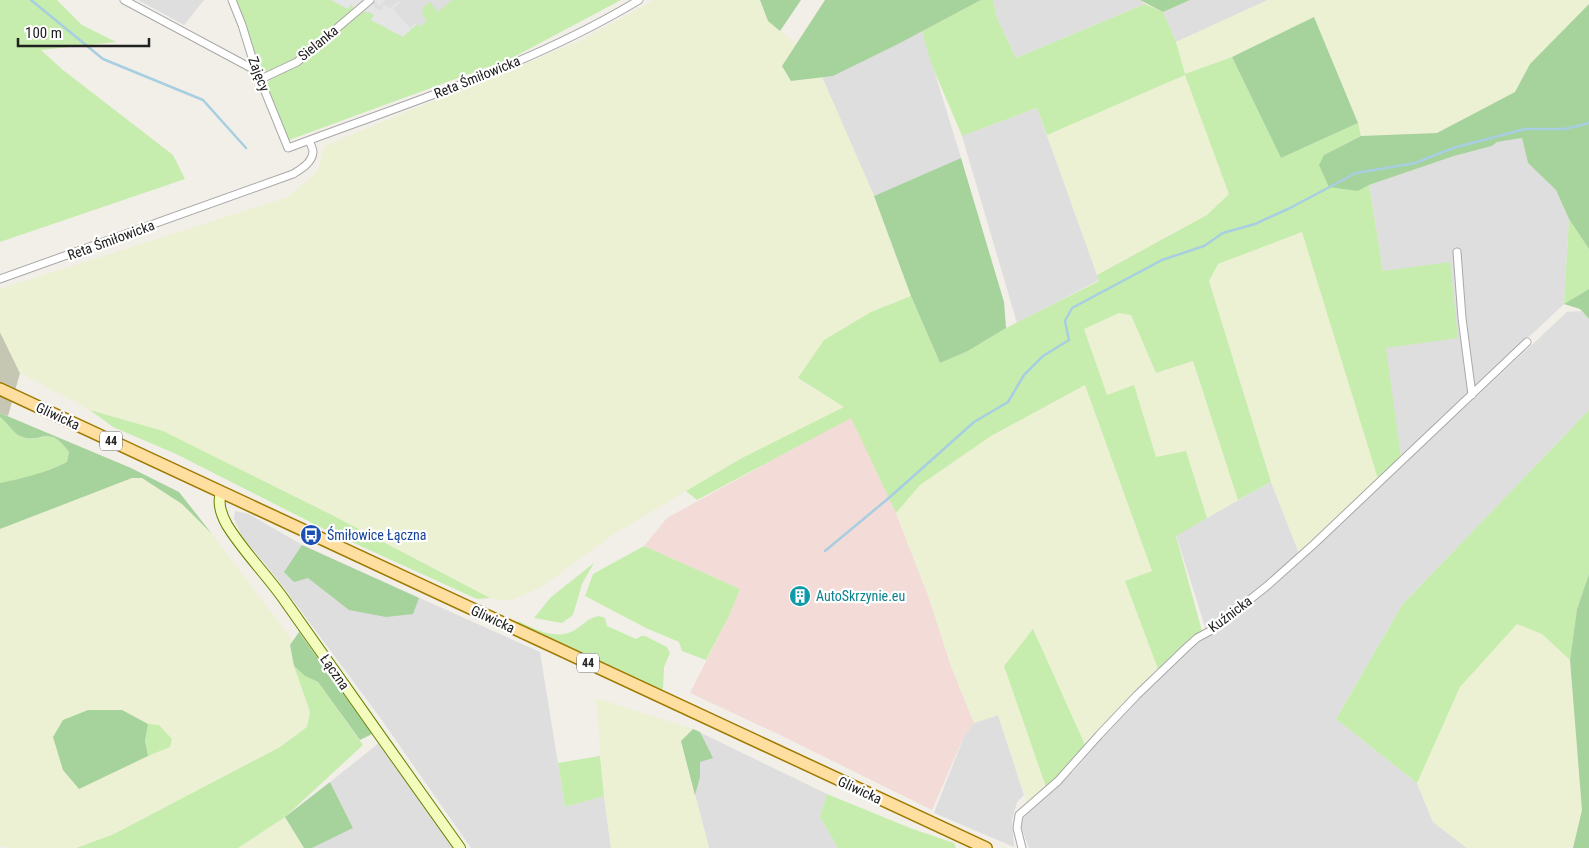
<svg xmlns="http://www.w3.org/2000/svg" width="1589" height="848" font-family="'Roboto Condensed',sans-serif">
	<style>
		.residential { fill: #dfdede }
		.commercial { fill: #f3dbd7 }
		.construction { fill: #c5c7b3 }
		.farmland { fill: #ecf1d3 }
		.grass { fill: #c6edad }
		.forest { fill: #a6d29b }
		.parking { fill: #e5e5e5 }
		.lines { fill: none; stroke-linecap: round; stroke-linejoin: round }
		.stream { stroke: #a7cee1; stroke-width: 2.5 }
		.street-casing { stroke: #a8a8a8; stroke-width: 9 }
		.secondary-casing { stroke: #668001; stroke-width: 12 }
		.primary-casing { stroke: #9f7900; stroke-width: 14 }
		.street { stroke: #fff; stroke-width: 7 }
		.secondary { stroke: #f3fcbc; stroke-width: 10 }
		.primary { stroke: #ffdfa0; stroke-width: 11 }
		.labels { text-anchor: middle; stroke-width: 4.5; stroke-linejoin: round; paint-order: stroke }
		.shield { fill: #fff; stroke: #646464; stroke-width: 1 }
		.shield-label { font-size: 12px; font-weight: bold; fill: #212121 }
		.street-label { font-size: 14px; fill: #212121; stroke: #fff }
		.transit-label { font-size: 14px; fill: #164399; stroke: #fff; text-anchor: start }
		.culture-label { font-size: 14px; fill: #0d838f; stroke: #fff; text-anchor: start }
	</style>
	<rect width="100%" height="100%" fill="#f2efe8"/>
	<path class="residential" d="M138 0H204L184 25Z
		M313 0H465L392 66 349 13Z
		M993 0H1140L1145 4 1016 58 997 18Z
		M1190 0H1268L1176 42 1163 12Z
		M922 31 961 158 874 196 822 77 833 76Z
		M1037 108 1099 280 1017 323 962 136Z
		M1522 138 1528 163 1556 190 1569 219 1564 304 1401 457 1385 348 1450 263 1383 271 1369 185 1454 156 1492 146 1497 142Z
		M1581 311 1589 319V410L1402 605 1336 719 1417 783 1433 822 1467 848H1029L1021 827 1023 818 1074 771 1102 738 1140 698 1189 650 1208 636 1176 535 1271 482 1299 553 1304 558 1567 312Z
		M235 511 249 514 304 546 540 652 565 807 604 796 611 848H471L379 716 278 580 242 536 234 519Z
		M998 715 1024 795 1017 802 1012 820 1014 847 934 813 965 734 974 723Z
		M693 729 827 794 820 817 838 848H709L681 741Z
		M379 743 453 848H312L353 828 330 782Z"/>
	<path class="commercial" d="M851 417 896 513 929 598 951 666 974 723 965 734 932 810 778 734 690 693 729 616 740 589 644 546 667 518Z"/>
	<path class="construction" d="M0 332 20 373 8 416 0 413Z"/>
	<path class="farmland" d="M654 0H760L768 21 797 44 782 66 822 77 874 196 911 296 871 312 798 379 845 407 742 458 614 534 541 587 510 601 490 598 332 515 163 431 90 410 20 373 0 332V289L288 197 318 171 324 146 582 40Z
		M1268 0H1589V4L1530 64 1515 92 1437 133 1361 136 1358 123 1314 18 1232 57 1186 75 1229 194 1207 215 1097 275 1047 135 1185 75 1176 42Z
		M1302 232 1378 479 1299 553 1271 482 1209 281 1218 264Z
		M1119 313 1131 315 1156 373 1193 361 1238 500 1207 518 1186 451 1156 457 1134 386 1107 396 1084 329Z
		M1085 385 1152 571 1125 581 1158 669 1095 732 1085 745 1033 630 1004 666 1046 787 1027 802 998 715 974 723 951 666 929 598 896 513 920 485 991 436Z
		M132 478H142L182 504 212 534 293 641 290 645 294 666 310 712 307 727 280 747 114 834 75 848H9L0 846V529Z
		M1517 624 1542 634 1570 660 1582 810 1573 845 1568 848H1467L1433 822 1417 783 1460 687Z
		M596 698 693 729 681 742 709 848H611L604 796Z
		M285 817 304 848H238Z"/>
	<path class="grass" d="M0 0H57L82 25 116 42 41 50 63 70 173 155 185 179 0 242Z
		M236 0H331L348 9 351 3 354 7 352 11 296 58 267 72 263 71 259 66Z
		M452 0H621L510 59 289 140 268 88V83L271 78 302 62 361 12 366 11 374 15 371 20 402 36 417 24 420 27 427 21 421 13 424 11 422 8 430 2 438 12Z
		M981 0H993L997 18 1016 58 1145 4 1163 12 1176 42 1185 74 1232 57 1281 158 1358 123 1361 136 1324 155 1358 191 1369 185 1383 271 1450 262 1458 338 1386 348 1401 457 1378 479 1302 232 1218 264 1209 281 1271 482 1238 500 1193 361 1156 373 1131 315 1119 313 1084 329 1107 395 1134 385 1156 457 1186 451 1207 518 1176 536 1202 631 1184 644 1158 669 1125 581 1152 571 1085 385 991 436 920 485 896 513 851 418 697 500 686 491 742 458 844 407 798 378 824 340 871 312 911 296 940 363 968 351 1006 328 1099 281 1097 275 1207 215 1229 194 1185 75 1047 135 1037 108 962 136 931 63 922 31Z
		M1569 219 1589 249V289L1564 304Z
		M90 410 163 431 332 515 490 598 477 599 334 534 176 454 113 427Z
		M1589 410V574L1577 609 1570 660 1542 634 1517 624 1460 687 1417 783 1336 719 1402 605Z
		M0 417C6 421 14 434 20 436 41 447 46 422 69 452L67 462 34 476 0 483Z
		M644 546 740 589 729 616 706 660 682 651 679 642 646 628 585 596 593 574Z
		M594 563 582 584 573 615 562 623 534 618 551 597Z
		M599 616 605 618 607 626 636 639 641 636H645L667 647 670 653 664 667 663 689 661 690 654 687 518 623V621C536 629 555 641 575 630 583 625 589 617 599 616Z
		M1033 629 1085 745 1068 766 1046 787 1004 666Z
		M294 666 305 676 318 682 363 745 285 817 238 848H76L114 834 280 747 307 727 310 712Z
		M148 724 159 725 172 739 170 747 148 756 145 741Z
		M600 756 604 796 565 807 558 763Z
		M827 794 910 828 954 843 956 848H838L820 817Z"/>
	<path class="forest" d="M760 0H801L780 31 768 21Z
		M825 0H981L898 44 833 76 791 81 782 66Z
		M1140 0H1190L1163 12Z
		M1589 4V249L1569 219 1556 190 1528 163 1522 138 1497 142 1492 146 1454 156 1369 185 1358 191 1329 187 1319 165 1324 155 1361 136 1437 133 1515 92 1530 64Z
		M1314 17 1358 123 1281 158 1232 57Z
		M961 158 1004 302 1006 328 968 351 940 363 911 296 874 196Z
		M1589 289V319L1580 309 1564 304Z
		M0 413 131 468 179 492 212 534 182 504 142 478H132L0 529V483C24 478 45 473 67 462L69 452C47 422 41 446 20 436 14 434 6 421 0 417Z
		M302 545 419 598 413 614 386 617 349 610 308 578 294 582 284 572Z
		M1589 574V848H1573L1582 810 1570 660 1577 609Z
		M299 632 372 734 360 740 318 682 305 676 294 666 290 645Z
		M88 710H122L148 724 145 741 148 756 79 789 63 770 53 737 63 720Z
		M693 729 700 732 713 758 700 762V777L695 795 681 741Z
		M330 782 353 828 312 848H304L285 817Z"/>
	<path class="parking" d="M331 0H386L379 6 375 1 373 2 374 7 381 11 384 5 390 8 399 1 400 3 393 9 410 28 416 22 417 24 403 37 371 20 374 15 369 12H361L354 18 349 13 353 9 352 4 348 9Z"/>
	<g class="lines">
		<path class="stream" d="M31 0 103 59 203 100 246 148
			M825 551 890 497 974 422 1008 402 1024 375 1043 356 1069 340 1065 321 1072 308 1162 260 1204 246 1223 233 1255 224 1290 208 1356 173 1415 163 1453 148 1525 129H1564L1586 124 1589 122"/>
		<g class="street-casing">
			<path id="street" d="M124 0 251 68 255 67
				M232 0 242 25 255 67 288 148C407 103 530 66 639 0
				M261 79 297 62 370 0
				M1457 252 1462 318 1472 395
				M0 279 293 174C301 169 312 163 313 152 313 149 310 143 309 140
				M1022 848 1017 828 1019 815 1058 781 1099 735 1137 695 1187 647 1197 638 1210 631 1267 586 1314 544 1527 342"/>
		</g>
		<g class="secondary-casing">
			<path id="secondary" d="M221 493C217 504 222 516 227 525 243 551 265 573 283 598 341 681 401 765 460 848"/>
		</g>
		<g class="primary-casing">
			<path id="primary" d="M0 389 986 848"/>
		</g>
		<use href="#street" class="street"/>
		<use href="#secondary" class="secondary"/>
		<use href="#primary" class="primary"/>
	</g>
	<defs>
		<g id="bus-disc" transform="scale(1.125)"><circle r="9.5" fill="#1a4fb4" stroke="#fff"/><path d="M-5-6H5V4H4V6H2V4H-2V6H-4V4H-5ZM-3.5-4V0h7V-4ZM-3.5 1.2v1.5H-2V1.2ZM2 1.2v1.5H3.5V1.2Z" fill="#fff"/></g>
		<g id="building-disc" transform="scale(1.125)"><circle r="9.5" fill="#0f9aa8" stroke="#fff"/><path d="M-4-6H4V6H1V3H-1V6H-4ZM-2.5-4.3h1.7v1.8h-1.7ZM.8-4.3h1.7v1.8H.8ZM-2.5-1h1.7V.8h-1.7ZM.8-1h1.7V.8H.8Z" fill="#fff"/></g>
	</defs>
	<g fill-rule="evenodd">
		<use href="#bus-disc" x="311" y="535"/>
		<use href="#building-disc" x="800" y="596"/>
	</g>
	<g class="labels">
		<g class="shield">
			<rect x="100" y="431.5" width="22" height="19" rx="4"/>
			<rect x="577" y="653.5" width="22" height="19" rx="4"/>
		</g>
		<g class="shield-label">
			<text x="111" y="445">44</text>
			<text x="588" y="667">44</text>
		</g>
		<g class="street-label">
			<text transform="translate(318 43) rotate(-39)" y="5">Sielanka</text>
			<text transform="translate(259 74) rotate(69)" y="5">Zajęcy</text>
			<text transform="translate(477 77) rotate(-22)" y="5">Reta Śmiłowicka</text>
			<text transform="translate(111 240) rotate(-20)" y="5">Reta Śmiłowicka</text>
			<text transform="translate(58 416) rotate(25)" y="5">Gliwicka</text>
			<text transform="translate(1230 614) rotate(-37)" y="5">Kuźnicka</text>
			<text transform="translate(493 619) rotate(25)" y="5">Gliwicka</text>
			<text transform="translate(335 672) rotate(55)" y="5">Łączna</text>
			<text transform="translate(860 790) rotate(25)" y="5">Gliwicka</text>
		</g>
		<g class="transit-label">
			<text x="327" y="540">Śmiłowice Łączna</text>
		</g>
		<g class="culture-label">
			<text x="816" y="601">AutoSkrzynie.eu</text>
		</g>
	</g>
	<path d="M18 38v8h131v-8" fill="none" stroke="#212121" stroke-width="2.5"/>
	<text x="25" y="38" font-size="15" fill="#212121" stroke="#ffffff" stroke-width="4" paint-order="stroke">100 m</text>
</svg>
